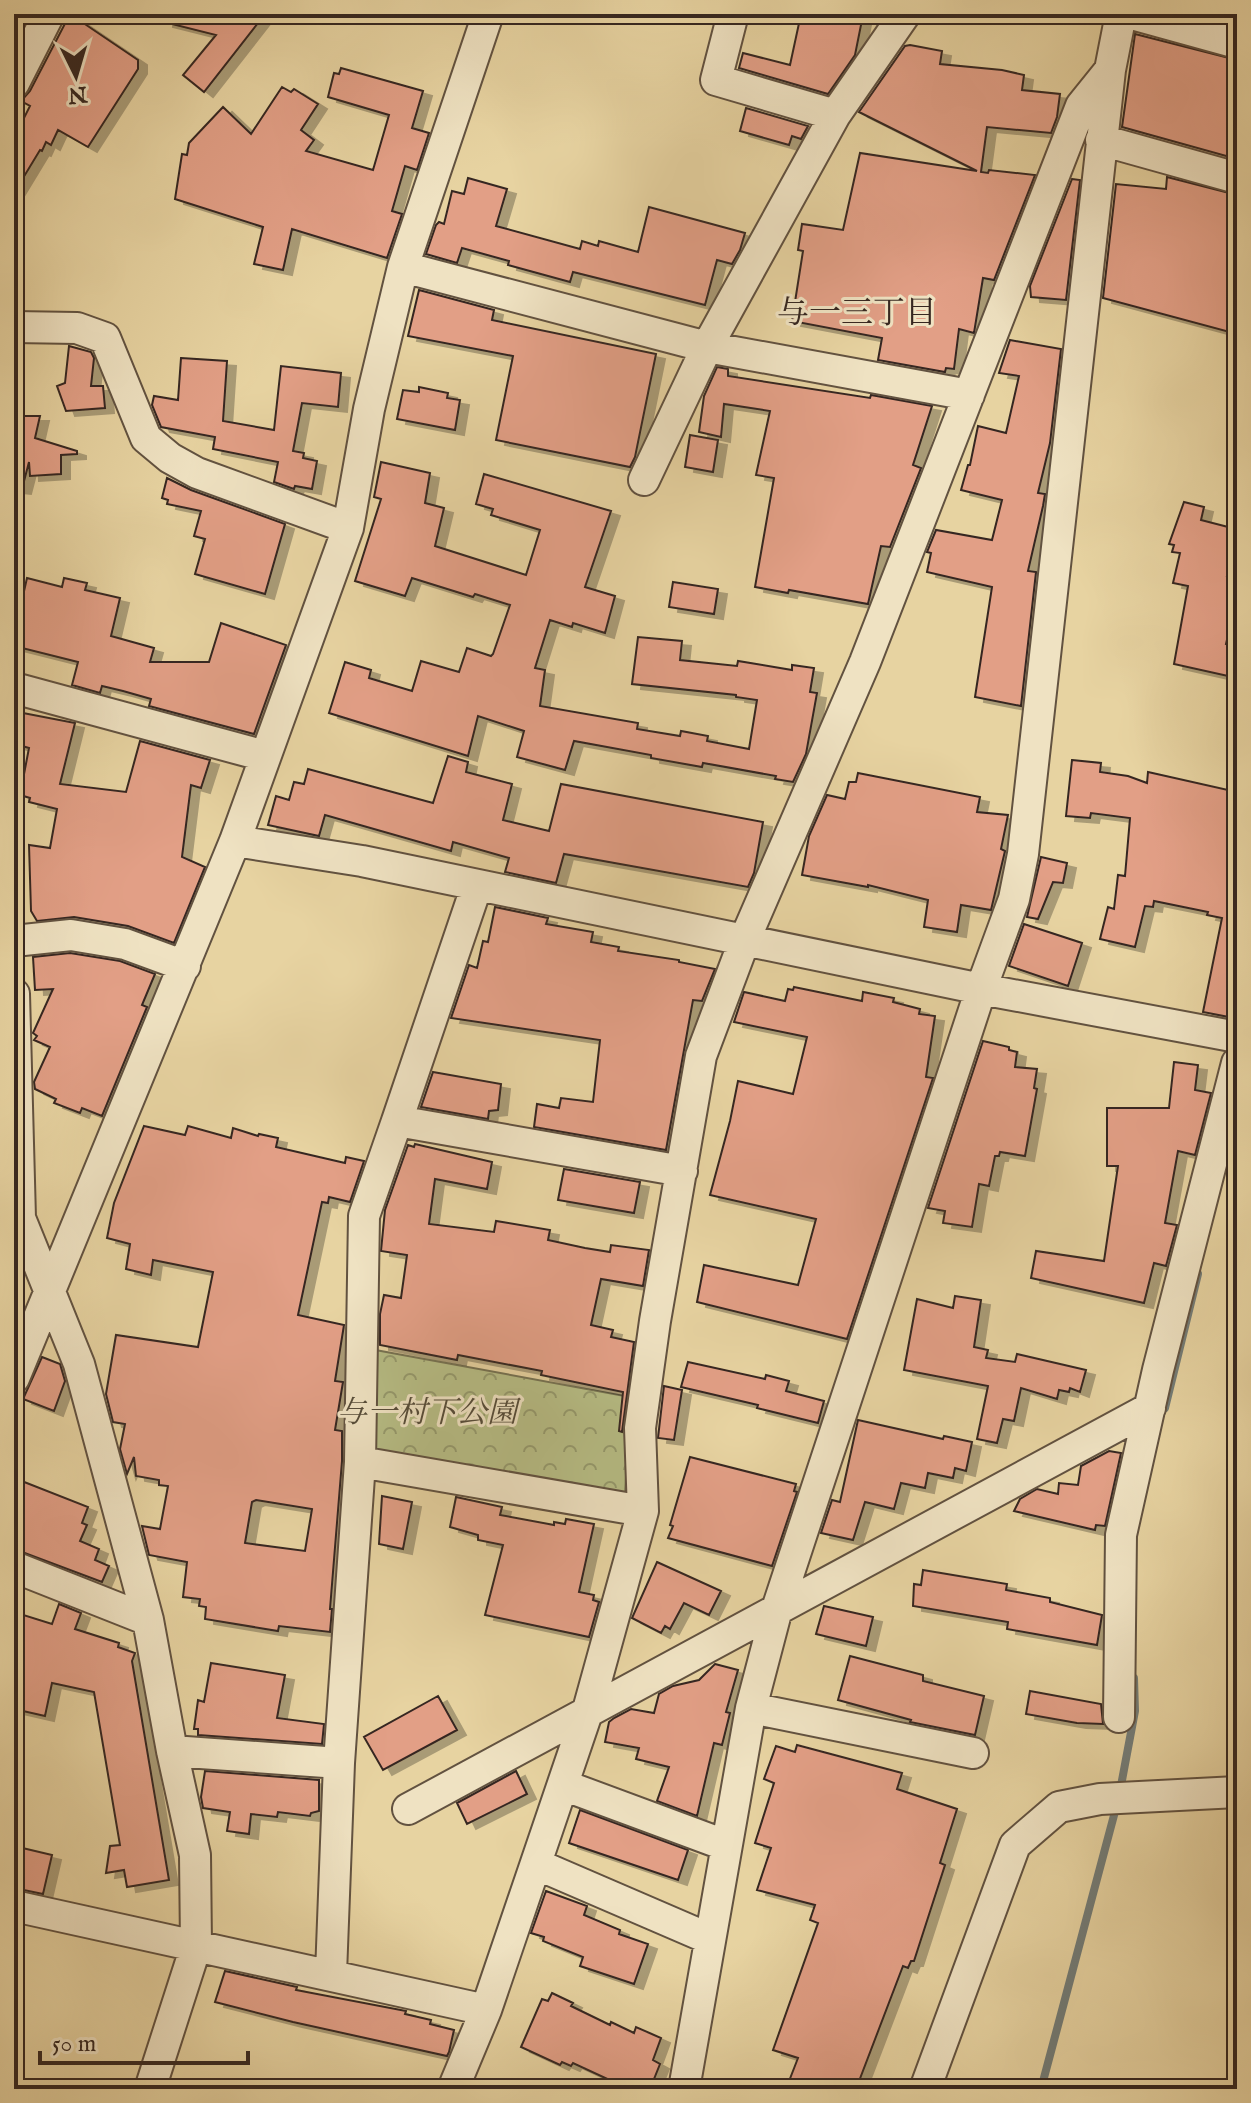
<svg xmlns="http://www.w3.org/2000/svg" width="1251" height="2103" font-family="'IM FELL English','Noto Serif JP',serif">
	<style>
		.park { fill: url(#park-crowns); stroke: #767252; stroke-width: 2 }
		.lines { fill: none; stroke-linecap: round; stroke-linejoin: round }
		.stream { stroke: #737c77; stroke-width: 8 }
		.building { fill: #e29f86; stroke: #362720; stroke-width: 2; fill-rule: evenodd; filter: url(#shadow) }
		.minor-casing { stroke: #625240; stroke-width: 34 }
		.minor { stroke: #efe2c2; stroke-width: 30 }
		.labels { text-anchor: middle; stroke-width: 6; stroke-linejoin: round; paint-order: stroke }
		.park-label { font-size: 30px; font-style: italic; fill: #564c39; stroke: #efe2c2 }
		.neighbourhood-label { font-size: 32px; fill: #362720; stroke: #efe2c2 }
	</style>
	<defs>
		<pattern id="park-crowns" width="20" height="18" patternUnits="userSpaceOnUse" patternTransform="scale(2)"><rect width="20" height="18" fill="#b6bc84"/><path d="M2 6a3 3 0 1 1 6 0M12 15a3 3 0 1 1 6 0" fill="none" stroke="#95996c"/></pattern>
		<filter id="shadow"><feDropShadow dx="9" dy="5" stdDeviation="0" flood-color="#0004"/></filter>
	</defs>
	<rect width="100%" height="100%" fill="#e7d3a1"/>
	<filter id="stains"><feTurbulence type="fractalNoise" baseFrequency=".0025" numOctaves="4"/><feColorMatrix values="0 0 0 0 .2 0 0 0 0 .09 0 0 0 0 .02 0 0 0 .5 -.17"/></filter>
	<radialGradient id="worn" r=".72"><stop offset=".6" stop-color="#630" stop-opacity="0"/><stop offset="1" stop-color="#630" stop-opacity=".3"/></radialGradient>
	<path class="park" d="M370 1349 630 1397 625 1496 369 1454Z"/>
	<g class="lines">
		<path class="stream" d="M1165 1408 1198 1274
			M1120 1791 1135 1711 1134 1678
			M1041 2089 1117 1804"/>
	</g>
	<path class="building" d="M70 14 138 60V69L88 147 58 130 51 145 46 142 42 151 40 150 14 193V138L30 106 21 101 30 91Z
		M165 14H265L204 92 183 75 216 35 164 22Z
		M801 14H831L862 20 855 55 828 94 739 68 743 53 790 65Z
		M1200 14H1237V24Z
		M1135 34 1237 60V159L1122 127Z
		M910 45 942 51 940 64 1002 70 1024 75 1022 90 1060 94 1057 117 1051 133 987 127 981 172 988 173 989 170 1035 175 994 280 983 278 974 333 959 329 954 369 946 368 945 372 878 360 882 338 792 321 803 251 798 250 802 224 843 230 860 153 977 171 859 112 905 46Z
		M341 68 423 91 412 128 429 133 417 170 405 166 392 211 402 214 387 258 292 229 283 270 254 264 263 227 175 199 182 154 187 155 189 143 223 107 251 134 282 87 291 92 294 89 318 104 301 130 314 140 306 151 373 170 389 115 328 97 334 73 339 74Z
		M746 108 808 126 801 139 792 136 789 145 740 131Z
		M1167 177 1237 195V334L1103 298 1116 184 1166 189Z
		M468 178 507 189 496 226 580 249 582 241 598 246 599 241 638 252 649 207 745 233 740 250 732 264 717 260 705 305 573 272 570 282 508 265 509 261 462 248 457 263 426 254 436 225 439 222 444 224 452 191 464 194Z
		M1072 179 1080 180 1066 300 1031 297 1030 286Z
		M419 290 494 310 492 320 656 354 635 457 630 467 496 440 513 356 408 336Z
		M1010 340 1061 349 1050 443 1038 493 1045 494 1043 506 1028 571 1036 572 1021 706 975 697 992 587 927 572 931 553 927 552 936 530 992 540 1002 500 961 490 968 465H970L978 426 1006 433 1019 376 999 373Z
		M69 346 91 352 94 358 91 386H103L105 408 66 411 57 386 65 383Z
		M181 358 227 361 223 421 274 430 281 366 341 373 338 407 302 403 293 451 304 453 303 458 317 461 312 489 295 486 294 489 274 482 278 462 213 449 215 437 161 427 152 405 154 396 178 400Z
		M717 367 728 369V376L870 398 871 395 932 406 913 465 921 468 890 547 881 546 868 604 789 590 788 593 755 587 774 478 756 475 770 411 724 404 721 437 699 432 704 396Z
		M419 387 448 393 447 398 460 400 455 430 397 419 403 390 419 392Z
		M14 416H40L35 438 77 451V454L61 455V474L30 476 29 462 22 489 14 488Z
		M690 435 718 440 713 472 685 467Z
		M381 462 430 473 425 503 444 508 435 546 526 575 540 530 491 515 493 509 476 504 484 474 611 511 585 587 615 596 605 633 573 623 572 627 550 620 535 668 545 670 540 706 638 723 637 729 680 736 681 731 708 736 707 741 749 749 757 700 736 697V695L632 684 638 637 682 641 680 660 737 666 738 661 792 670V665L814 668 810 692 817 693 806 754 793 782 775 779 776 776 703 763 702 767 651 758V755L574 741 565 770 517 757 524 731 478 716 468 756 329 713 345 662 371 670 369 678 412 691 421 661 459 672 467 648 491 656 493 654 510 605 475 594 473 597 412 578 405 596 355 581 381 499 374 497Z
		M167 478 191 490 285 524 265 594 195 574 205 539 194 536 201 511 167 504 168 500 162 498Z
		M1184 502 1204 507 1201 520 1232 528 1229 541 1236 543 1227 576 1237 578V596L1226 644 1237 647V678L1174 664 1188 586 1173 583 1180 553 1172 552 1174 545 1169 544Z
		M27 578 62 587 64 578 87 583 85 590 120 598 111 636 154 648 150 662H209L221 623 286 645 254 734 149 706 151 699 123 691 102 686 100 693 72 685 78 662 14 646V621L17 608 20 609Z
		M673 582 718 589 714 614 669 607Z
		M23 713 75 723 60 784 126 792 140 741 210 760 201 788 191 785 182 857 205 867 174 943 128 926 74 917 37 921 31 911 29 845 50 848 57 809 29 802 30 798 20 795 29 748 15 744Z
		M448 756 468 762 466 772 512 784 503 820 549 831 561 784 763 822 754 873 748 887 564 854 556 883 505 872 509 858 453 842 451 851 325 815 319 836 268 825 276 796 289 800 294 782 304 784 308 769 433 803Z
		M1072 760 1101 763 1100 772 1128 776 1147 783 1148 772 1237 792V1000L1234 1018 1203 1012 1222 918 1207 915 1208 912 1154 901 1153 907 1145 906 1135 947 1100 939 1108 907 1114 909 1118 875 1125 876 1130 818 1091 813 1090 818 1066 816Z
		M858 773 980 797 977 812 1008 815 1001 849 1005 851 991 910 961 905 957 932 924 927 928 900 868 885V887L802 875 809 836 827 795 845 799 849 782H856Z
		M1041 857 1067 863 1063 883 1053 882 1038 919 1027 917Z
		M495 907 548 918 546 924 593 932 591 942 619 947 618 951 679 960V962L715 969 702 1001 693 1000 666 1150 534 1127 537 1104 559 1108 561 1098 593 1102 600 1040 451 1018 469 965 477 968 483 941 488 942Z
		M1024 924 1082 943 1068 986 1009 966Z
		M70 953 120 961 155 974 142 1005 147 1007 102 1116 82 1108 80 1113 54 1103 56 1099 35 1089 34 1082 50 1047 34 1040 37 1036 33 1033 53 989 35 990 33 957Z
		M794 987 862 1001 863 992 894 998 893 1002 920 1009 919 1014 935 1016 926 1077 933 1078 847 1339 697 1302 704 1265 798 1285 816 1219 710 1195 730 1121 738 1081 793 1094 807 1037 734 1022 744 992 785 1001 788 989 793 990Z
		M983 1041 1009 1047V1050L1017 1052 1015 1067 1037 1069 1034 1088 1037 1089 1025 1156 1000 1152 999 1156H995L989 1186 979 1184 972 1227 943 1223 945 1211 928 1208Z
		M1174 1062 1198 1065 1195 1090 1211 1093 1195 1155 1178 1151 1165 1223 1177 1225 1166 1266 1154 1263 1144 1303 1031 1278 1036 1251 1104 1261 1118 1166H1107V1108H1169Z
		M433 1072 501 1084 498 1110 489 1111 488 1119 421 1107Z
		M144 1126 185 1135 188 1126 231 1138 233 1128 258 1136 259 1134 278 1138 276 1147 345 1163 346 1157 364 1161 350 1202 329 1197 328 1203 322 1202 298 1315 344 1325 335 1381 343 1382 335 1430 342 1431V1461L330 1609H332L330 1632 279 1626 278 1631 205 1619 206 1607 199 1606 200 1599 183 1597 187 1562 149 1555 142 1526 160 1529 168 1486 159 1485V1480L136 1476 134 1457 127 1474 120 1449 125 1424 113 1422 106 1394 116 1335 198 1347 213 1272 153 1260 151 1275 126 1269 130 1244 107 1238 114 1203ZM256 1500 312 1509 305 1551 245 1543 252 1502Z
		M415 1144 492 1162 487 1189 435 1179 429 1224 494 1232 496 1221 550 1230 548 1240 585 1248 610 1252 611 1245 649 1250 643 1286 601 1279 591 1325 613 1330 611 1337 634 1342 622 1432 619 1431 623 1392 541 1375 542 1371 458 1355 457 1360 380 1345V1314L384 1295 401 1298 407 1255 381 1251 385 1210 408 1145 414 1147Z
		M564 1169 640 1182 634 1213 558 1200Z
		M955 1296 981 1300 974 1347 988 1350 986 1358 1015 1362 1017 1354 1086 1370 1080 1392 1070 1388 1069 1392 1059 1390 1057 1399 1021 1388 1014 1421 1003 1419 997 1443 977 1439 988 1386 904 1370 917 1299 953 1308Z
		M42 1357 60 1364 65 1381 54 1411 23 1399Z
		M688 1362 765 1379 766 1375 789 1381 786 1391 824 1401 818 1423 757 1408 758 1405 681 1387Z
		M664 1386 682 1390 674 1440 658 1438Z
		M858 1420 943 1439 944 1436 972 1442 966 1471 955 1468 953 1478 928 1473 925 1488 901 1483 894 1509 865 1502 853 1540 821 1533 832 1500 840 1502Z
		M1109 1451 1121 1453 1105 1526 1096 1525 1095 1530 1014 1511 1020 1499 1037 1489 1058 1494 1059 1483 1078 1485 1081 1466Z
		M690 1457 796 1484 794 1491 797 1492 772 1566 668 1538 673 1526 670 1525Z
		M14 1478 88 1507 82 1523 87 1525 80 1541 99 1549 95 1560 109 1566 102 1582 14 1549Z
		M382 1496 412 1502 403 1549 379 1544Z
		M456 1497 502 1507 500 1515 554 1525V1522L565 1524 566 1519 594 1524 579 1592 594 1595 593 1600 599 1602 589 1637 485 1615 503 1545 478 1540V1535L450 1527Z
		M657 1562 721 1591 709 1615 684 1603 670 1629 665 1626 661 1633 632 1618Z
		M923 1570 1007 1584 1006 1590 1050 1598V1602L1102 1615 1097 1645 1007 1629 1008 1622 913 1606 914 1584 921 1585Z
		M59 1604 81 1613 75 1629 119 1643 118 1647 135 1653 132 1661 169 1880 127 1887 124 1870 106 1873 110 1846 120 1845 94 1692 52 1683 45 1716 14 1709V1612L52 1624Z
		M824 1606 873 1617 866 1646 816 1634Z
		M850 1656 923 1675V1681L984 1696 975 1735 910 1722 911 1720 838 1700Z
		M211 1663 285 1675 277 1718 324 1724 322 1744 198 1735V1729H194L198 1700 204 1702Z
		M715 1664 738 1670 726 1712 730 1713 722 1745 714 1743 697 1816 657 1801 669 1767 636 1759 639 1748 605 1742 609 1722 614 1718 631 1709 654 1713 659 1694 673 1686 699 1680Z
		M1030 1691 1101 1704 1103 1724 1077 1723 1026 1714Z
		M438 1696 457 1730 383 1770 364 1737Z
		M797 1745 902 1773 897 1789 957 1809 940 1863 945 1865 914 1961H911L908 1968 903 1966 856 2089H786L798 2058 773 2050 818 1923 810 1920 815 1905 757 1890 771 1848 755 1843 774 1783 764 1779 776 1746 795 1752Z
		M205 1771 319 1780V1811L311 1813 310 1816 278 1812 277 1817 251 1814 249 1834 227 1831 230 1812 203 1808 201 1797Z
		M516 1771 527 1794 467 1824 457 1803Z
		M580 1810 688 1850 678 1880 569 1843Z
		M14 1846 52 1855 43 1894 14 1888Z
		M546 1891 587 1906 584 1915 620 1930 619 1934 648 1944 634 1984 580 1966 583 1957 543 1941 544 1937 531 1933Z
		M225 1971 297 1987 296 1990 406 2011 405 2014 431 2020 430 2024 454 2030 449 2052 447 2056 293 2022 215 2002Z
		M552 1993 573 2003 571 2006 610 2025 611 2022 634 2033 636 2027 661 2038 653 2060 660 2064 650 2089H629L573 2063 571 2066 562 2062 560 2065 521 2047 542 1999 548 2001Z"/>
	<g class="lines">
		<g class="minor-casing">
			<path id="minor" d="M733 14 716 80 835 115
				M1132 14 1237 43
				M14 83 49 14
				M1101 140 1237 178
				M403 267 707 347 969 395
				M14 327 77 328 105 338 146 438 170 458 197 473 348 528
				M644 480 707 347 835 115 905 14
				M14 688 265 756
				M235 841 362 861 981 989 1237 1037
				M14 941 71 935 125 944 185 966
				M14 994 20 1218 79 1364 148 1620 172 1751 195 1855 196 1946 150 2089
				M397 1121 477 885
				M14 1378 235 841 348 528 369 409 403 267 488 14
				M360 1462 643 1511
				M14 1567 148 1620
				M751 1708 973 1753
				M1119 1717 1121 1535 1158 1370 1237 1063
				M172 1751 339 1763
				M563 1785 725 1845
				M408 1809 1150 1408
				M536 1864 710 1939
				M14 1906 486 2010
				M331 1974 339 1763 360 1462 364 1216 397 1121 682 1171
				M453 2089 486 2010 588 1710 643 1511 640 1428 655 1321 701 1056 745 939 865 662 1081 106 1110 70
				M684 2089 751 1708 777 1609 981 989 1014 899 1023 854 1110 70 1121 14
				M925 2089 1015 1845 1059 1807 1100 1799 1237 1792"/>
		</g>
		<use href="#minor" class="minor"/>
	</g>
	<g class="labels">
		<g class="park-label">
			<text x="427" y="1422">与一村下公園</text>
		</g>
		<g class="neighbourhood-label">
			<text x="857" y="323">与一三丁目</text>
		</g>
	</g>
	<rect width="1251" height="2103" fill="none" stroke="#e7d3a1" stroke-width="48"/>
	<rect x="16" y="16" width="1219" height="2071" fill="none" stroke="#362720" stroke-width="4"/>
	<rect x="24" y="24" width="1203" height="2055" fill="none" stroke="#362720" stroke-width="2"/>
	<g transform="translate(76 76) rotate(175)" stroke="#efe2c2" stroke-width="6" paint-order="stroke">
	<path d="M0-6L14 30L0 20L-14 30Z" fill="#362720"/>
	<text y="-12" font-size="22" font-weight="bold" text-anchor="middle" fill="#362720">N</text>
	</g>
	<path d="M40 2051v12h208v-12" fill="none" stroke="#362720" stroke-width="4"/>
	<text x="52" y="2051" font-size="24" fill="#362720" stroke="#efe2c2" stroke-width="6" paint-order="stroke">50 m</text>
	<rect width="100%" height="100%" filter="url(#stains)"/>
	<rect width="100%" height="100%" fill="url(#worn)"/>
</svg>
